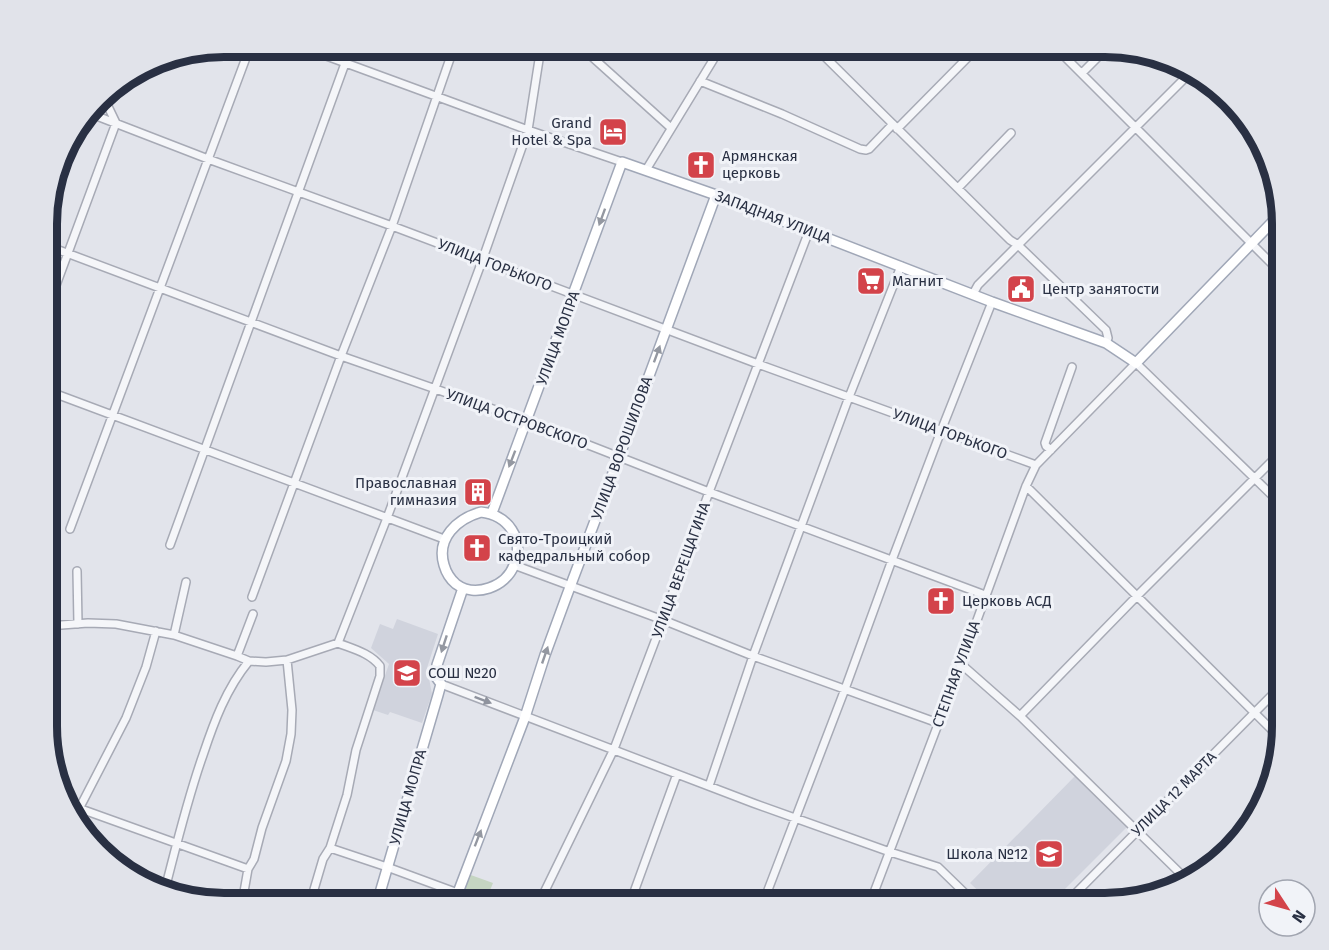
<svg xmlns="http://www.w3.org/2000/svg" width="1329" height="950" font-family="'Fira Sans',sans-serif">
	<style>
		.built { fill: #d0d3dd }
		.green { fill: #c5d5c2 }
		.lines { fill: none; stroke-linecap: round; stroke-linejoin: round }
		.minor-casing { stroke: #a7aab5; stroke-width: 10 }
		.major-casing { stroke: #a0a7b7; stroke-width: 12 }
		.minor { stroke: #f5f6f9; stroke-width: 7 }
		.major { stroke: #fff; stroke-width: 9 }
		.oneway { fill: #9498a1 }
		.oneway2 { fill: #8f939e }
		.labels { text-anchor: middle; stroke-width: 6; stroke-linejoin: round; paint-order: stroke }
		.poi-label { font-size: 15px; fill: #293043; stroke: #f1f3f8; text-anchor: start }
		.street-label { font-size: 15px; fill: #293043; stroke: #f1f3f8 }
		.rim { fill: none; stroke: #293043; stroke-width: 8 }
	</style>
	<rect width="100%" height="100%" fill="#e2e4eb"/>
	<path class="built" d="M397 619 438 634 427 668 432 694 422 723 390 712 388 715 373 710 389 664 371 648 380 624 393 629Z
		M1076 775 1128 826 1051 903H991L970 883Z"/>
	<path class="green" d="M468 874 493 883 486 900 462 891Z"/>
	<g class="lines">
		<g class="minor-casing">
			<path id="minor" d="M302 47 528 130 622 162
				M581 47 671 128
				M815 47 1010 240 1018 245 1106 330 1108 338 1106 343
				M1055 47 1282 274
				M1082 73 1108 47
				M700 81 782 114 860 149 866 150 869 149 893 124
				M89 113 208 159 392 226 758 364 1036 465
				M897 129 978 47
				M646 170 721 47
				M958 188 1011 133
				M48 246 341 356 527 421 709 492 985 595
				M973 294 978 285 1192 71
				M48 307 116 123 103 96
				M48 391 444 539
				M1051 450 1046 446 1045 443 1072 367
				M1026 486 1282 740
				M70 529 250 47
				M170 545 351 47
				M514 565 663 620 753 656 938 723
				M77 571 78 624
				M252 597 341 356 392 226 454 47
				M48 626 88 623 116 624 174 635 237 656 249 661 266 662 287 660 338 643
				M174 635 186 582
				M338 643 387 518 482 261 528 130 541 47
				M237 656 253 614
				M961 664 1020 716 1188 881
				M441 684 753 803 890 852 938 867 975 903
				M1020 716 1136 597 1282 451
				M709 786 753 656 849 397 901 266
				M67 804 248 869
				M79 809 126 718 146 667 156 631
				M330 848 387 867 485 903
				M164 893C176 847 187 800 203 755 214 722 226 689 249 661
				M242 903 248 869 254 859 262 828 286 761 291 734 292 710 287 660
				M310 903 323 859 330 848 347 795 356 750 380 676V666C370 653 353 649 338 643
				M539 903 614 749 663 620 709 492 809 231
				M630 903 677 774
				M763 903 845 689 892 560 941 431 992 302
				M870 903 961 664 1026 486 1036 465 1136 363 1282 505
				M1066 903 1282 685"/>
		</g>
		<g class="major-casing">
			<path id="major" d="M481 512C508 515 525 539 514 565 506 587 475 598 456 584 450 579 446 572 444 565 436 538 457 519 481 512Z
				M492 513 622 162 716 195 992 302 1106 343 1136 363 1282 212
				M377 903 438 695 441 684 436 677 437 665 463 588
				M454 903 525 717 545 655 567 595 619 457 716 195"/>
		</g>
		<use href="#minor" class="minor"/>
		<use href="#major" class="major"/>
	</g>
	<defs><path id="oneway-solid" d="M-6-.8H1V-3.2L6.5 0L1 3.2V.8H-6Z" transform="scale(1.5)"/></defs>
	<g class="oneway">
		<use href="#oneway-solid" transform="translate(602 217) rotate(110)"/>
		<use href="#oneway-solid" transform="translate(657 354) rotate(-70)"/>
		<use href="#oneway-solid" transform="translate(512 459) rotate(111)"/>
		<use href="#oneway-solid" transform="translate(444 644) rotate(108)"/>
		<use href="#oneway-solid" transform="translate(545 655) rotate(-71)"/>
		<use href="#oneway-solid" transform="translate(478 838) rotate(-69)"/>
	</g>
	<use class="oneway2" href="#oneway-solid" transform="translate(483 700) rotate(21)"/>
	<defs>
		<g id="hotel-square" transform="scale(1.5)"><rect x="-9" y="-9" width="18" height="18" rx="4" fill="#d3434a" stroke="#f1f3f8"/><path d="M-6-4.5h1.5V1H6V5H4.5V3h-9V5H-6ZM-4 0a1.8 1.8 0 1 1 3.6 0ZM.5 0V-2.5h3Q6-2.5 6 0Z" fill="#fff"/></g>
		<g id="church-square" transform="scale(1.5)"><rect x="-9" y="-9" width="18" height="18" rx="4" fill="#d3434a" stroke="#f1f3f8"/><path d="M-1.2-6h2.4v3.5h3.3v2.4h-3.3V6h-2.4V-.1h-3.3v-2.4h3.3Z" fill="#fff"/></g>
		<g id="supermarket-square" transform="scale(1.5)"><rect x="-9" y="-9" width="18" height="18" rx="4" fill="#d3434a" stroke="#f1f3f8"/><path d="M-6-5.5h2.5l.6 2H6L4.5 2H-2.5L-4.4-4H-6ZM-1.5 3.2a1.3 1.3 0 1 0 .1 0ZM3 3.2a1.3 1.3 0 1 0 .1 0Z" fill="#fff"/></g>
		<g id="civic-square" transform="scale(1.5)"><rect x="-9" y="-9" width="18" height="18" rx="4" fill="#d3434a" stroke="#f1f3f8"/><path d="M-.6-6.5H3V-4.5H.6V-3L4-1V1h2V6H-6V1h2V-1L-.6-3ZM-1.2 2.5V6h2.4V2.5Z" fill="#fff"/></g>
		<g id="building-square" transform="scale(1.5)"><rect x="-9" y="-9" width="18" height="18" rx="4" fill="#d3434a" stroke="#f1f3f8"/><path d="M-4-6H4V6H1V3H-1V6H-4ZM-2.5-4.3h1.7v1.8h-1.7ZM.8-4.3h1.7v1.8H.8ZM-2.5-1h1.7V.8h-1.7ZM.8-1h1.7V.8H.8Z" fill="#fff"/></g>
		<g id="school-square" transform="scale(1.5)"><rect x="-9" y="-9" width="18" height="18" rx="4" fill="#d3434a" stroke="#f1f3f8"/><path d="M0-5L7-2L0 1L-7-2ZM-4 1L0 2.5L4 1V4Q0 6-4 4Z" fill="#fff"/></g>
	</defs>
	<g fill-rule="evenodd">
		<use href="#hotel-square" x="613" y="132"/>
		<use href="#church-square" x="701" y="165"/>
		<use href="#supermarket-square" x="871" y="281"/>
		<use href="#civic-square" x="1021" y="289"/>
		<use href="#building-square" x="478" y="492"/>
		<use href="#church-square" x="477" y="548"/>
		<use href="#church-square" x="941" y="601"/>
		<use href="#school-square" x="407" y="673"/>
		<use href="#school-square" x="1049" y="854"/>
	</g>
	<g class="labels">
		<g class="poi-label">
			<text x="592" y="128" text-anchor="end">Grand<tspan x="592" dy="17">Hotel &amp; Spa</tspan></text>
			<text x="722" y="161">Армянская<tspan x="722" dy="17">церковь</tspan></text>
			<text x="892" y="286">Магнит</text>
			<text x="1042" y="294">Центр занятости</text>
			<text x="457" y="488" text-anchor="end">Православная<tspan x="457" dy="17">гимназия</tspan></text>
			<text x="498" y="544">Свято-Троицкий<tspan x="498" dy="17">кафедральный собор</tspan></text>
			<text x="962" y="606">Церковь АСД</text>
			<text x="428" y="678">СОШ №20</text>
			<text x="1028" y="859" text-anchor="end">Школа №12</text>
		</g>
		<g class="street-label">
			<text transform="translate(773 217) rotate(21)" y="5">ЗАПАДНАЯ УЛИЦА</text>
			<text transform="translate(495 265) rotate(21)" y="5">УЛИЦА ГОРЬКОГО</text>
			<text transform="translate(558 338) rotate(-70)" y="5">УЛИЦА МОПРА</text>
			<text transform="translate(517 419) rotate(20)" y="5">УЛИЦА ОСТРОВСКОГО</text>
			<text transform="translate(950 434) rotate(20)" y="5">УЛИЦА ГОРЬКОГО</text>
			<text transform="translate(622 448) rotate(-70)" y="5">УЛИЦА ВОРОШИЛОВА</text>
			<text transform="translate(681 570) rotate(-70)" y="5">УЛИЦА ВЕРЕЩАГИНА</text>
			<text transform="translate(956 674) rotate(-70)" y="5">СТЕПНАЯ УЛИЦА</text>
			<text transform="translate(1174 794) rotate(-45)" y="5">УЛИЦА 12 МАРТА</text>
			<text transform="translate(408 797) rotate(-74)" y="5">УЛИЦА МОПРА</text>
		</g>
	</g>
	<path d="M0 0H1329V950H0ZM224 57H1105A167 167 0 0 1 1272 224V726A167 167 0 0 1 1105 893H224A167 167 0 0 1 57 726V224A167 167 0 0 1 224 57Z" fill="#e1e3ea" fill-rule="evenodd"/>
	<path class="rim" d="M224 57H1105A167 167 0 0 1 1272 224V726A167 167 0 0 1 1105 893H224A167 167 0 0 1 57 726V224A167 167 0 0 1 224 57Z"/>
	<g transform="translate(1287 908) rotate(126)"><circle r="28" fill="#f1f3f8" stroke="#a1a5b0" stroke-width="1.5"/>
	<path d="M0-4.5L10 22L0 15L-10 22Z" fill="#d3434a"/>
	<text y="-9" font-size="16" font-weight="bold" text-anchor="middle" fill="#293043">N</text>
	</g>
</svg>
